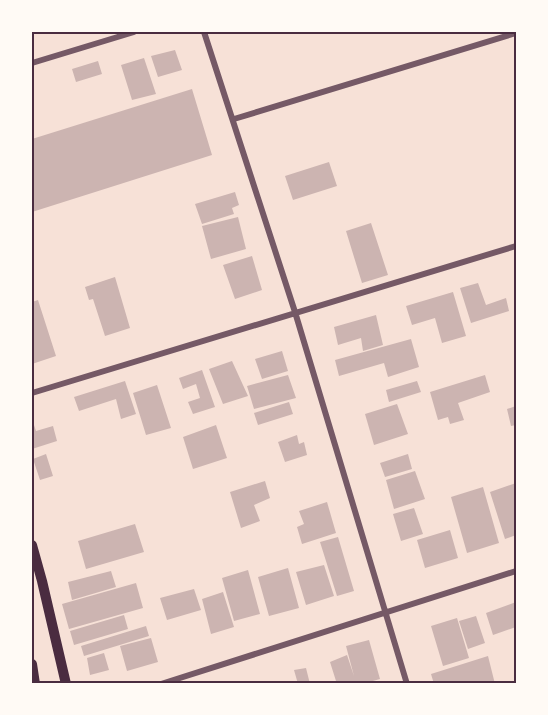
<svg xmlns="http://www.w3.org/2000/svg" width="548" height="715" font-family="'Sofia Sans Condensed',sans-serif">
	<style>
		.building { fill: #ccb4b1 }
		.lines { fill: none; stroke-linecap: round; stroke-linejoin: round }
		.minor { stroke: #755966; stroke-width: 6 }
		.secondary { stroke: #4a2c40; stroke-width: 10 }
		.neatline { fill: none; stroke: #4a2c40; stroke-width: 2 }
	</style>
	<rect width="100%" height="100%" fill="#f7e1d7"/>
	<path class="building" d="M175 50 182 70 158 77 151 56Z
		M144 58 156 94 132 100 121 65Z
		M98 61 102 74 76 82 72 69Z
		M192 89 212 155 32 212V139Z
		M329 162 337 186 293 200 285 176Z
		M235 192 239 205 232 208 234 214 202 224 195 204Z
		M238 217 246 249 211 259 202 226Z
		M371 223 388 275 362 283 346 231Z
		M252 256 262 290 235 299 223 265Z
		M115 277 130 328 105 336 93 299 89 300 85 287Z
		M478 283 486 305 506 298 509 311 471 323 460 288Z
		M453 292 466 336 442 343 435 318 412 325 406 306Z
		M38 300 56 356 32 364V302Z
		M376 315 383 345 363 351 361 338 338 345 334 327Z
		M411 339 419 367 388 377 384 363 339 376 335 360Z
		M282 351 288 371 262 379 255 359Z
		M232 361 248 396 223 404 209 369Z
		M202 370 215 407 193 414 188 402 200 398 196 384 183 389 179 378Z
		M288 375 296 398 254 409 247 386Z
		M485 375 490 392 458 403 464 420 450 424 448 417 438 420 430 392Z
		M125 381 136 414 121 419 116 399 79 411 74 397Z
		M417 381 421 392 389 402 386 390Z
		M157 385 171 428 146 435 133 393Z
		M289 402 293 414 258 425 254 413Z
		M397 404 408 434 374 445 365 414Z
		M516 406V425L511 426 507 409Z
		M32 419 36 431 53 426 57 441 32 449Z
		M216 425 227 458 193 469 183 437Z
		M297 435 299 444 304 442 307 455 285 462 278 442Z
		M46 454 53 476 40 480 33 459Z
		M408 454 412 469 385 477 380 463Z
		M415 471 425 499 394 509 386 480Z
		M265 481 270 498 254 505 260 521 241 528 230 492Z
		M516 483V535L505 539 490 492Z
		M483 487 499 543 467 553 451 497Z
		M327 502 336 533 302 544 297 527 304 524 299 511Z
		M414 508 423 534 401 541 393 514Z
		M135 524 144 552 86 569 78 541Z
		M450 530 458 558 425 568 417 540Z
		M338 537 354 591 337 596 320 542Z
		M324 565 334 596 306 605 296 572Z
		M288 568 299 608 269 616 258 577Z
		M248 570 260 614 234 621 222 578Z
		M111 571 116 587 72 600 68 582Z
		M136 583 143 608 69 629 62 604Z
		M194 589 201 610 167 620 160 598Z
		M223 592 234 627 211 634 202 599Z
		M516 602V627L493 635 486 613Z
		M124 615 128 629 74 645 70 631Z
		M476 616 485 643 468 649 459 621Z
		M457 618 469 658 443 666 431 626Z
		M146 626 149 636 84 656 81 646Z
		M151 638 158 662 127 671 120 646Z
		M369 640 380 679 362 684H329L336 681 330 662 347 655 354 676 346 646Z
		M104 653 109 670 90 675 87 658Z
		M488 656 495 684H434L431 674Z
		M306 668 310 684H298L294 670Z"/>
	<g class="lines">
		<path class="minor" d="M204 32 295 312 407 684
			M32 63 134 32
			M234 119 516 33
			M32 393 516 246
			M161 684 516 571"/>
		<path class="secondary" d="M32 545 42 581 66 684
			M32 664 35 684"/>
	</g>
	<rect width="548" height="715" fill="none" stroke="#fffaf5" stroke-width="66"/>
	<rect x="33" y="33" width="482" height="649" class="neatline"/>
</svg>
